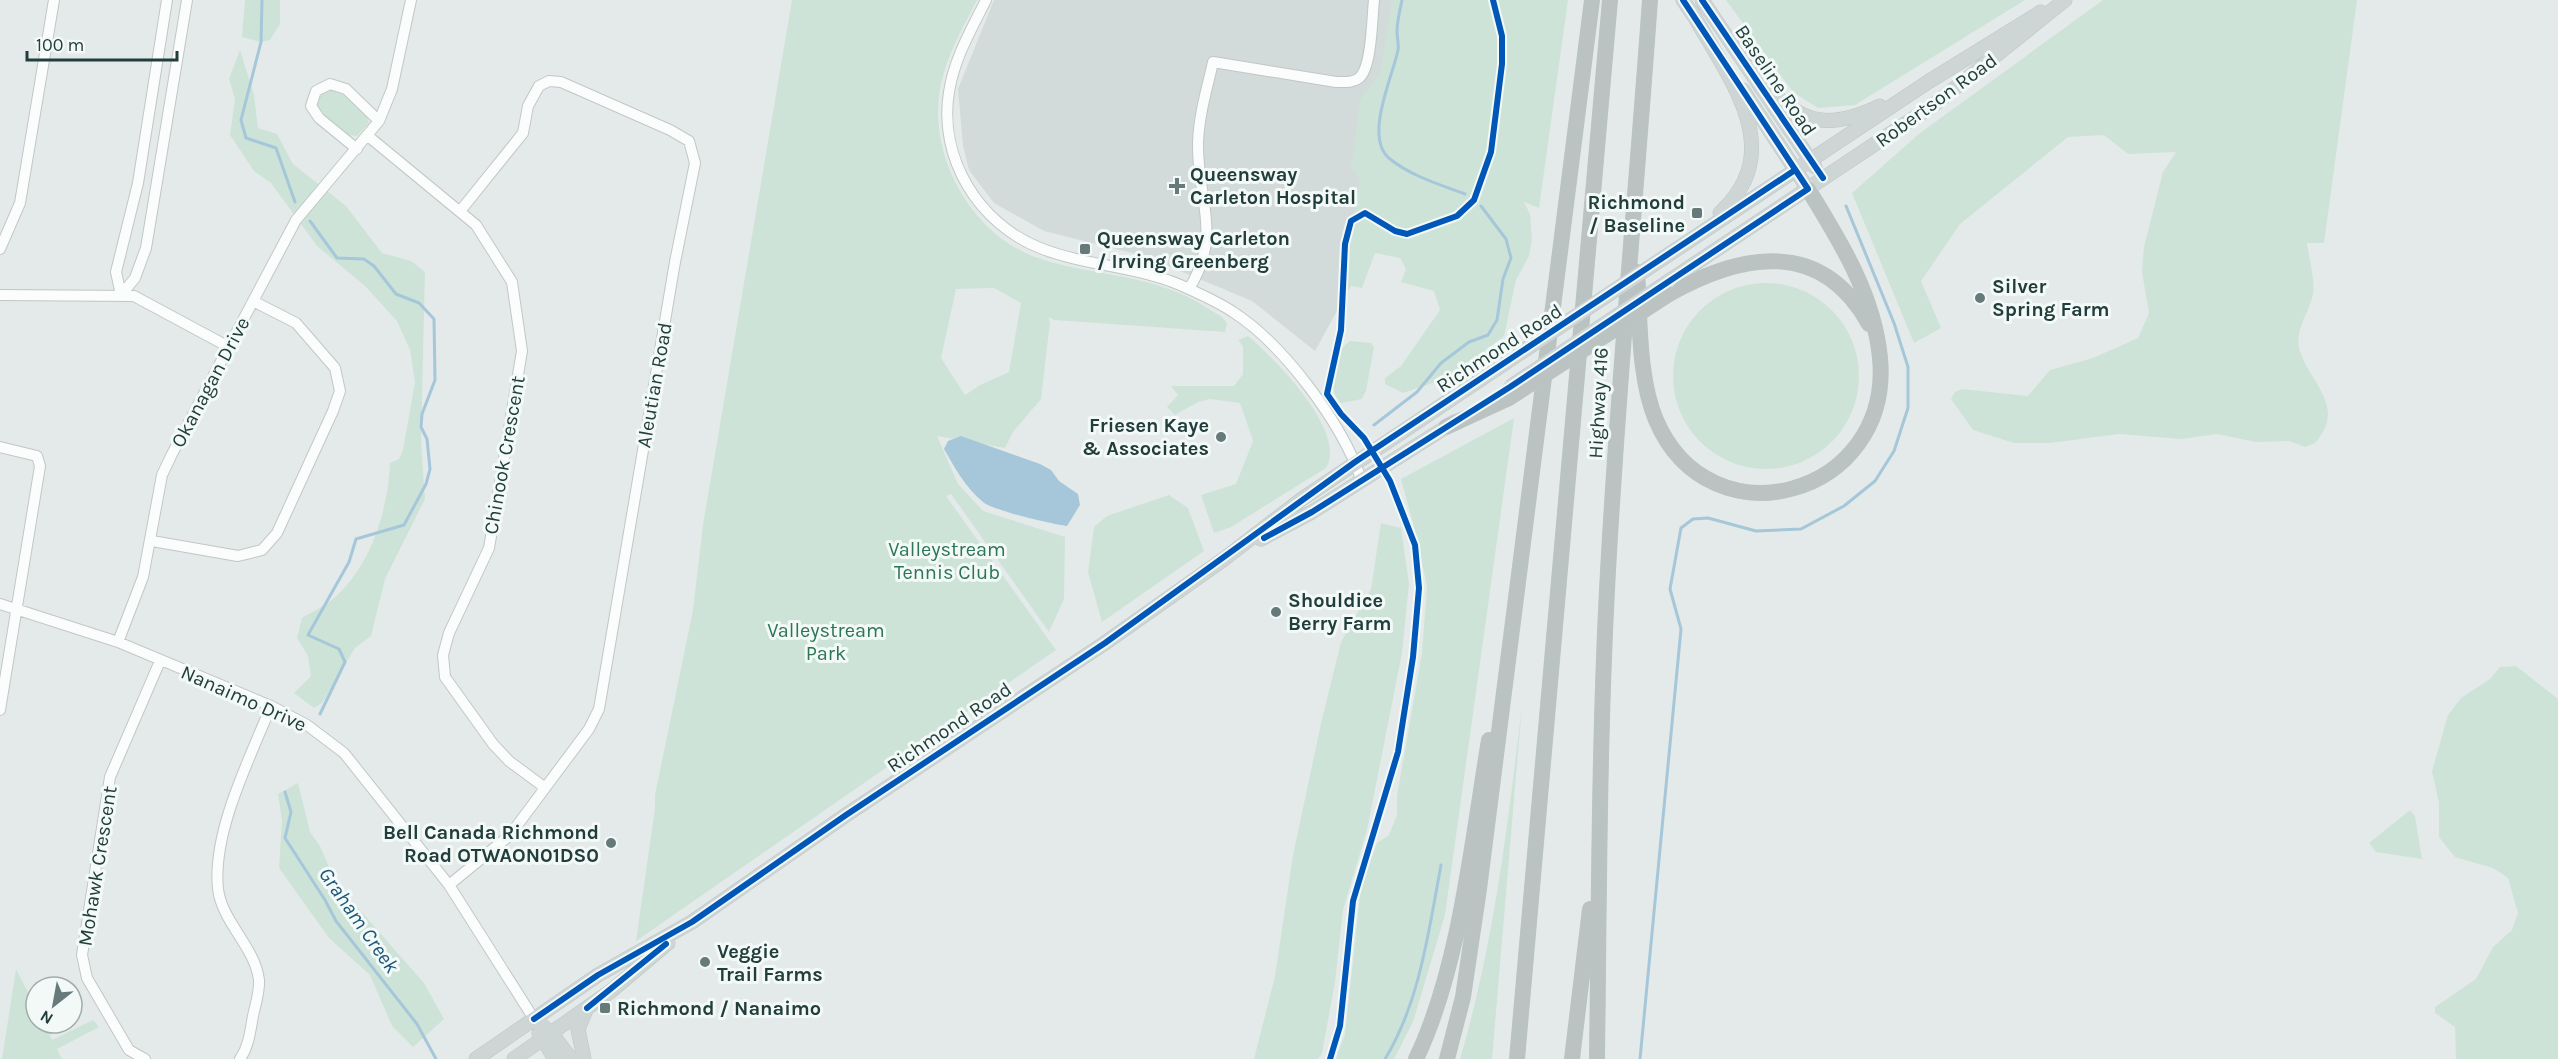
<svg xmlns="http://www.w3.org/2000/svg" width="2558" height="1059" font-family="Karla,sans-serif">
	<style>
		.built { fill: #d2dbd9 }
		.green { fill: #cde3d8; fill-rule: evenodd }
		.water { fill: #a5c7d9 }
		.lines { fill: none; stroke-linecap: round; stroke-linejoin: round }
		.stream { stroke: #a5c7d9; stroke-width: 3 }
		.minor-casing { stroke: #c1c7c6; stroke-width: 12 }
		.major-casing { stroke: #bdc6c5; stroke-width: 15 }
		.highway-casing { stroke: #bdc6c5; stroke-width: 16 }
		.minor { stroke: #fbfcfc; stroke-width: 10 }
		.major { stroke: #ced6d5; stroke-width: 14 }
		.highway { stroke: #bac2c2; stroke-width: 15 }
		.major-bridge-casing { stroke: #bdc6c5; stroke-width: 15; stroke-linecap: butt }
		.highway-bridge-casing { stroke: #bdc6c5; stroke-width: 16; stroke-linecap: butt }
		.major-bridge { stroke: #ced6d5; stroke-width: 14 }
		.highway-bridge { stroke: #bac2c2; stroke-width: 15 }
		.cycleway-casing { stroke: #f3f9f7; stroke-width: 10 }
		.cycleway { stroke: #0057b8; stroke-width: 6 }
		.poi-dot { fill: #667a79; stroke: #f3f9f7; stroke-width: 2 }
		.labels { text-anchor: middle; stroke-width: 6; stroke-linejoin: round; paint-order: stroke }
		.street-label { font-size: 20px; fill: #223e3c; stroke: #f3f9f7 }
		.poi-label { font-size: 20px; font-weight: bold; fill: #223e3c; stroke: #f3f9f7; text-anchor: start }
		.park-label { font-size: 20px; fill: #2c7557; stroke: #f3f9f7 }
		.water-label { font-size: 21px; font-style: italic; fill: #1c577a; stroke: #f3f9f7 }
	</style>
	<rect width="100%" height="100%" fill="#e4eae9"/>
	<path class="built" d="M994 0H1406L1361 267 1315 351 1252 301 1144 256 1044 231 994 203 969 170 963 146 958 89Z"/>
	<path class="green" d="M245 0H280V24L270 40 261 42 242 37Z
		M792 0H977C961 31 943 62 939 97 931 163 976 239 1041 259 1084 273 1131 274 1174 291 1191 297 1206 307 1222 317L1227 323 1225 332 1054 320 1048 317 1050 322 1041 399 1013 432 1005 448 937 436 958 484 983 511 1065 537 1064 599 1049 632 951 494 946 496 1056 650 636 941 655 808V795L693 610 703 525ZM994 288 1021 303 1009 372 980 385 965 395 941 358 956 289Z
		M1392 0H1568L1539 208 1524 202 1530 214 1532 240 1529 256 1516 280 1504 336 1450 377 1403 393 1385 384V378L1401 366 1440 310 1434 291 1401 282 1406 269 1400 258 1375 253 1362 288 1345 285 1360 179 1351 168 1361 98 1380 75Z
		M1726 0H2025L1855 105 1818 108 1793 92Z
		M2103 0H2357L2324 243H2307C2309 258 2315 279 2313 294 2310 311 2295 329 2299 347 2306 381 2349 405 2315 443L2305 447 2289 441 2256 442 2217 434 2181 439 2119 434 2050 443H2014L1973 430 1951 399 1955 392 1962 389 2028 396 2050 370 2093 358 2138 338 2149 313 2142 272 2144 247 2163 172 2176 152 2128 154 2104 135 2068 137 1960 224 1921 281 1941 328 1914 343 1852 193 1920 133Z
		M240 50 254 95 258 128 277 134 293 164 346 206 382 253 411 261 425 272 421 442 425 499 385 579 371 636 355 648 322 703 314 708 294 693 311 676 308 656 297 638 302 618C312 612 325 606 334 598 371 566 388 510 390 463L399 459 403 450 415 382 410 350 397 321 365 286 317 246 271 183 254 171 230 135 235 99 229 79Z
		M325 88C342 92 365 105 369 123L357 136 348 135 318 109 317 101Z
		M1673 376a93 93 0 1 1 186 0a93 93 0 1 1-186 0Z
		M1248 336C1274 358 1348 432 1326 468L1231 527 1214 533 1201 495 1236 484 1253 441 1240 403 1210 399 1198 402 1175 415 1167 407 1178 395 1171 386H1234L1243 374V346L1238 340Z
		M1350 341 1371 343 1374 347 1366 391 1362 399 1341 403C1325 388 1332 353 1350 341Z
		M1514 418 1445 915 1413 1022 1394 1059H1336L1345 1034 1361 887 1377 843 1389 835 1397 815V796L1422 653 1427 587 1417 538 1401 479Z
		M1169 495 1188 508 1204 551 1102 622 1088 572 1094 527 1107 516Z
		M1381 523 1401 528 1409 584 1402 653 1367 830 1343 910 1335 982 1322 1053 1318 1059H1254L1275 976 1293 855 1322 719 1341 642 1371 589Z
		M2516 666 2558 699V1059H2456L2455 1027 2435 1013V1007L2476 979 2493 947 2512 930 2518 913 2508 878 2493 868 2455 857 2439 837V803L2432 771 2448 715 2461 698 2490 679 2500 667Z
		M1522 705 1492 1059H1460C1494 944 1508 823 1522 705Z
		M298 783 310 832 320 846 336 883 424 983 444 1019 413 1047 392 1026 370 975 329 938 279 868 282 821 278 794Z
		M2410 810 2415 816 2422 859 2376 852 2369 843Z
		M16 969 36 1008V1023H44L52 1040 93 1020 99 1027 57 1049 62 1059H2Z"/>
	<path class="water" d="M961 436 1040 464 1051 470 1059 481 1078 494 1080 505 1067 526C1051 524 995 511 983 502 965 487 955 468 944 449L948 441Z"/>
	<g class="lines">
		<path class="stream" d="M262 0 261 42 241 120 246 138 276 148 295 202
			M1402 0C1400 10 1397 21 1397 32 1397 38 1399 44 1398 50 1393 76 1363 138 1390 159 1411 176 1441 185 1465 194
			M310 221 337 258 364 259 374 266 396 294 419 303 434 319 435 380 422 414 421 427 427 439 430 469 426 484 404 525 356 539 349 562 308 635 339 649 345 662 320 714
			M1374 425 1417 392 1441 363 1469 342 1488 335 1497 320 1503 279 1511 258 1506 239 1481 206
			M285 792 291 812 285 838 325 900 336 921 417 1024 436 1059
			M1385 1059C1420 1002 1429 929 1441 865
			M1640 1059 1681 629 1670 589 1681 528 1693 519 1708 518 1756 531 1801 529 1844 506 1875 481 1894 451 1908 408V367L1894 323 1846 206"/>
		<g class="minor-casing">
			<path id="minor" d="M986 0C971 30 954 59 949 92 938 158 979 224 1040 248 1088 267 1142 266 1189 289 1204 296 1220 303 1233 312 1283 344 1342 423 1361 479
				M368 136 476 225 512 282 522 351 489 548 449 633 443 655 445 677 493 744 509 761 544 787
				M357 149 319 118 311 106 316 91 330 84 346 89 379 121
				M0 249 20 203 54 0
				M1189 289C1223 233 1197 201 1198 143 1199 114 1207 89 1213 62L1336 82C1343 82 1353 83 1359 78 1372 68 1372 17 1374 0
				M0 295 134 296 227 346
				M121 295 135 278 146 248 187 0
				M121 295 116 272 138 183 167 0
				M0 447 37 456 40 466 0 710
				M152 541 238 556 262 550 277 533 333 411 340 391 335 368 296 323 253 301
				M0 604 118 642 271 706 307 725 344 753 449 885 534 1019
				M118 642 143 577 162 475 172 454 296 220 379 121 392 89 411 0
				M449 885 510 835 589 729 599 709 675 262 695 163 689 141 670 130 561 82 549 81 539 86 528 106 523 133 461 210
				M145 1059 129 1050 87 978 82 955 110 777 160 661
				M240 1059C249 1046 250 1032 253 1016 255 1006 260 991 259 980 255 947 222 922 218 889 212 832 250 758 271 706"/>
		</g>
		<g class="major-casing">
			<path id="major" d="M1683 0 1696 19
				M1702 0 1815 167
				M1692 12C1727 77 1790 149 1720 213
				M1769 89C1806 127 1834 128 1880 106
				M1743 90 1808 189
				M1671 253 1928 82 2041 12
				M1669 281 1935 104 2065 0
				M1261 539 1312 512 1454 422
				M534 1019 552 1034 571 1059
				M539 1033 555 1059
				M476 1059 598 975 692 922 846 815 1105 643 1224 559 1302 499 1511 359
				M514 1059 611 991 668 943
				M584 1059 578 1029 586 1010"/>
		</g>
		<g class="highway-casing">
			<path id="highway" d="M1637 272C1640 316 1638 378 1656 420 1710 547 1893 496 1880 358 1874 295 1840 241 1808 189
				M1669 294C1742 253 1821 238 1869 324
				M1446 427 1509 398
				M1416 1059C1460 967 1472 841 1489 740
				M1447 1059 1463 997 1479 889 1592 0
				M1517 1059 1610 0
				M1572 1059 1590 909
				M1597 1059C1599 903 1599 746 1607 590 1617 393 1636 197 1650 0"/>
		</g>
		<use href="#minor" class="minor"/>
		<use href="#major" class="major"/>
		<use href="#highway" class="highway"/>
		<g class="major-bridge-casing">
			<path id="major-bridge" d="M1511 359 1671 253
				M1510 387 1669 281"/>
		</g>
		<g class="highway-bridge-casing">
			<path id="highway-bridge" d="M1509 398 1669 294"/>
		</g>
		<use href="#major-bridge" class="major-bridge"/>
		<use href="#highway-bridge" class="highway-bridge"/>
		<g class="cycleway-casing">
			<path id="cycleway" d="M1702 0 1823 178
				M1264 538 1312 512 1510 387 1808 189 1683 0
				M587 1008 666 944
				M534 1019 598 975 692 922 846 815 1105 643 1355 462 1795 170
				M1330 1059 1340 1026 1353 901 1398 752 1413 657 1419 588 1415 545 1390 481 1364 438 1341 414 1327 394 1341 330 1345 244 1351 221 1365 213 1395 231 1407 234 1457 216 1474 200 1491 152 1502 64V36L1493 0"/>
		</g>
		<use href="#cycleway" class="cycleway"/>
	</g>
	<g class="poi-dot">
		<path d="M1174 177h6v6h6v6h-6v6h-6v-6h-6v-6h6z"/>
		<rect x="1691" y="207" width="12" height="12" rx="3"/>
		<rect x="1079" y="243" width="12" height="12" rx="3"/>
		<circle cx="1980" cy="298" r="6"/>
		<circle cx="1221" cy="437" r="6"/>
		<circle cx="1276" cy="612" r="6"/>
		<circle cx="611" cy="843" r="6"/>
		<circle cx="705" cy="962" r="6"/>
		<rect x="599" y="1002" width="12" height="12" rx="3"/>
	</g>
	<g class="labels">
		<g class="street-label">
			<text transform="translate(1776 80) rotate(56)" y="7">Baseline Road</text>
			<text transform="translate(1936 100) rotate(-36)" y="7">Robertson Road</text>
			<text transform="translate(1499 348) rotate(-33)" y="7">Richmond Road</text>
			<text transform="translate(210 382) rotate(-62)" y="7">Okanagan Drive</text>
			<text transform="translate(654 385) rotate(-80)" y="7">Aleutian Road</text>
			<text transform="translate(1598 403) rotate(-87)" y="7">Highway 416</text>
			<text transform="translate(504 455) rotate(-80)" y="7">Chinook Crescent</text>
			<text transform="translate(244 698) rotate(24)" y="7">Nanaimo Drive</text>
			<text transform="translate(949 727) rotate(-34)" y="7">Richmond Road</text>
			<text transform="translate(97 866) rotate(-81)" y="7">Mohawk Crescent</text>
		</g>
		<g class="poi-label">
			<text x="1190" y="181">Queensway<tspan x="1190" dy="23">Carleton Hospital</tspan></text>
			<text x="1685" y="209" text-anchor="end">Richmond<tspan x="1685" dy="23">/ Baseline</tspan></text>
			<text x="1097" y="245">Queensway Carleton<tspan x="1097" dy="23">/ Irving Greenberg</tspan></text>
			<text x="1992" y="293">Silver<tspan x="1992" dy="23">Spring Farm</tspan></text>
			<text x="1209" y="432" text-anchor="end">Friesen Kaye<tspan x="1209" dy="23">&amp; Associates</tspan></text>
			<text x="1288" y="607">Shouldice<tspan x="1288" dy="23">Berry Farm</tspan></text>
			<text x="599" y="839" text-anchor="end">Bell Canada Richmond<tspan x="599" dy="23">Road OTWAON01DS0</tspan></text>
			<text x="717" y="958">Veggie<tspan x="717" dy="23">Trail Farms</tspan></text>
			<text x="617" y="1015">Richmond / Nanaimo</text>
		</g>
		<g class="park-label">
			<text x="947" y="556">Valleystream<tspan x="947" dy="23">Tennis Club</tspan></text>
			<text x="826" y="637">Valleystream<tspan x="826" dy="23">Park</tspan></text>
		</g>
		<g class="water-label">
			<text transform="translate(359 920) rotate(55)" y="7">Graham Creek</text>
		</g>
	</g>
	<g transform="translate(54 1005) rotate(211)"><circle r="28" fill="#f3f9f7" stroke="#9faeac" stroke-width="1.5"/>
	<path d="M0-4.5L10 22L0 15L-10 22Z" fill="#667a79"/>
	<text y="-9" font-size="16" font-weight="bold" text-anchor="middle" fill="#223e3c">N</text>
	</g>
	<path d="M27 51v9h150v-9" fill="none" stroke="#223e3c" stroke-width="3"/>
	<text x="36" y="51" font-size="18" fill="#223e3c" stroke="#f3f9f7" stroke-width="4.5" paint-order="stroke">100 m</text>
</svg>
